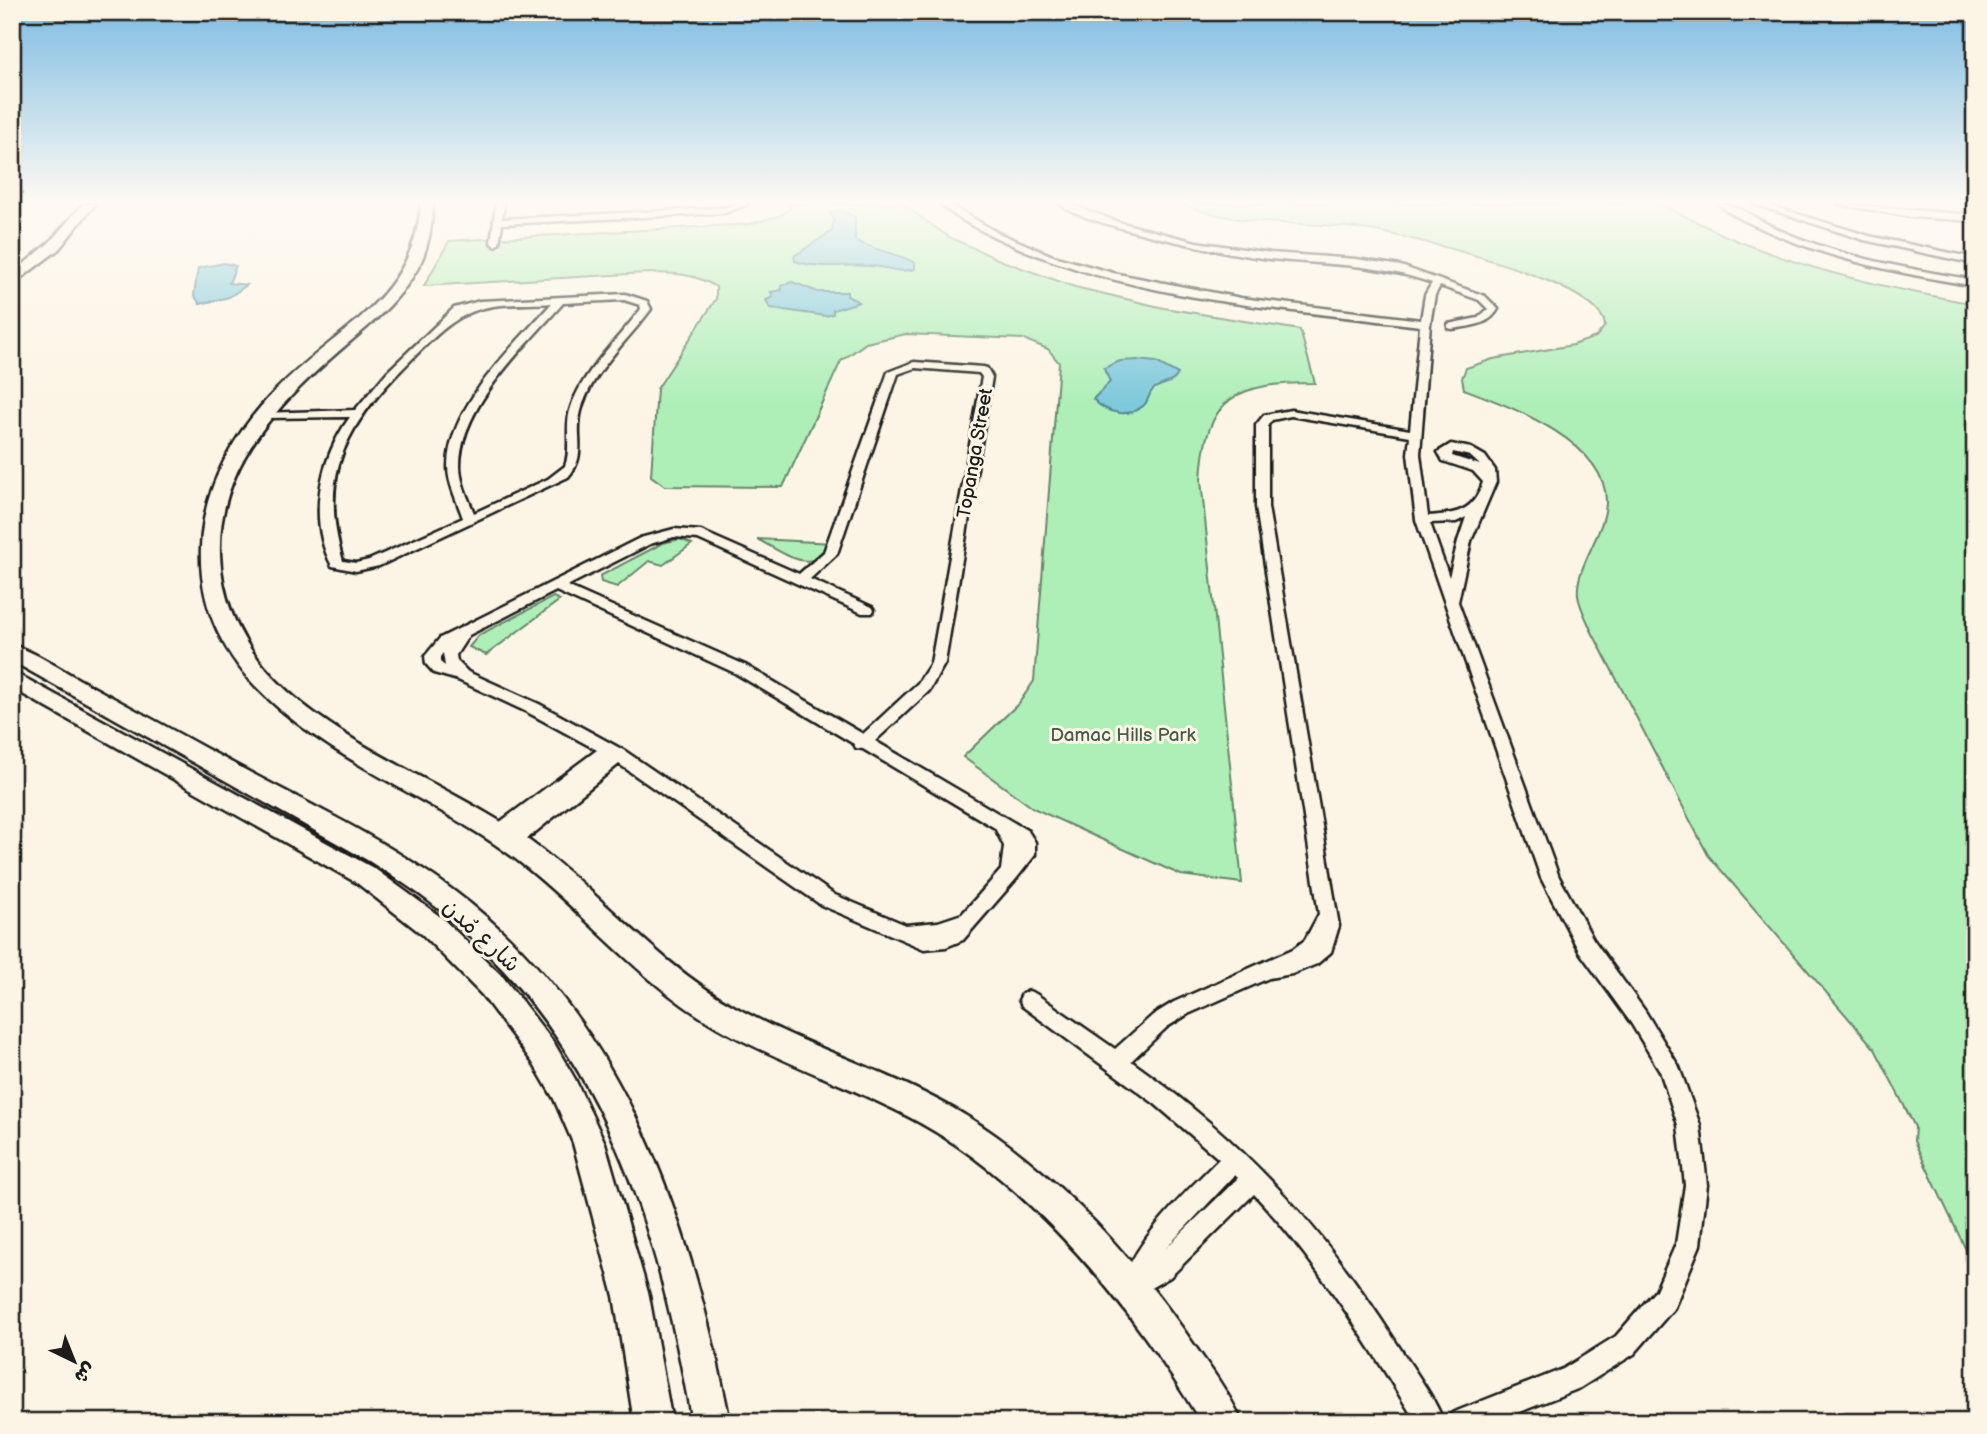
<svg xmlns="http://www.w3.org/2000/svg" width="1987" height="1434" font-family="'Balsamiq Sans','Playpen Sans Arabic',sans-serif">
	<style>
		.green { fill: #aeefb8; stroke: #65866a; stroke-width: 2 }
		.water { fill: #7dc9dc; stroke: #56848f; stroke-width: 2 }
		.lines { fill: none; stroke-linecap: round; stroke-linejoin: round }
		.street-casing { stroke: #1c1c1c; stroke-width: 5 }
		.secondary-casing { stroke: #1c1c1c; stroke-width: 5 }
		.street { fill: #fcf5e5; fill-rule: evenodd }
		.secondary { fill: #fcf5e5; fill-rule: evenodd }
		.labels { text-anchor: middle; stroke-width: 6; stroke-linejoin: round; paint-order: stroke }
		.street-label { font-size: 19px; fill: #1c1c1c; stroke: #fcf5e5 }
		.park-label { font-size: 19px; fill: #485b4b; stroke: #fcf5e5 }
		.near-street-label { font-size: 23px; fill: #1c1c1c; stroke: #fcf5e5 }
	</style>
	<rect width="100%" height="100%" fill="#fcf5e5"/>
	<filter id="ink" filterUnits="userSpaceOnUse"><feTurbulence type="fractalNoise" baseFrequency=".0143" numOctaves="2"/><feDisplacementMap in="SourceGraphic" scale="14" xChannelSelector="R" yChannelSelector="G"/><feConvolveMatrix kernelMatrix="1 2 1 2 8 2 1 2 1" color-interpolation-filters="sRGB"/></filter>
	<g filter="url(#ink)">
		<path class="green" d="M790 204H902L949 237 1002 261 1075 287 1164 308 1300 330 1315 383C1237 383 1205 395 1201 480L1242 883 1181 875 1092 835 1033 808 963 757 1019 703 1034 681 1059 363 1048 349 1023 339 906 334 866 343 841 361 783 487 665 486 651 476 657 389 716 299V287C694 273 673 273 647 273L424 286 449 241 750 224 781 215 789 209Z
			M1177 204H1658C1681 213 1703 226 1726 236 1805 270 1891 289 1975 304V1282L1968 1254 1914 1141 1915 1127 1875 1049 1708 855 1591 630C1587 620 1579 606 1578 595 1575 567 1605 533 1606 503 1608 442 1509 406 1464 389L1462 378 1466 368 1493 359 1573 345 1596 337 1605 326C1602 280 1398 233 1355 228 1317 223 1277 225 1239 219 1218 216 1197 209 1177 204Z
			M680 539 692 544 663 565 649 561 617 587 601 582 600 576 663 543Z
			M757 539 833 543C813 578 784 553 757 539Z
			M553 597 560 600 486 655 469 647 479 635Z"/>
		<path class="water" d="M841 210 855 217V240C874 251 896 252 915 263V269C900 274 888 267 872 266 846 264 820 270 795 261L794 256 832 231 834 220 830 213Z
			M224 263 236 266 229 283 247 285 229 297 200 304 194 295 198 268Z
			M792 282 818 292H847V296L859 302 833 310V314L826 316 770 308 766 300 773 297 771 292 782 290 781 286Z
			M1137 360 1156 362 1178 374C1173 384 1165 382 1155 388 1148 392 1150 400 1143 406 1127 419 1106 413 1093 399L1110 382 1104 368 1120 361Z"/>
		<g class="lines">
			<g class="street-casing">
				<path id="street" d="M496 204H504L502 219 724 208 737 204H748L725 213 502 224 499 243 495 246 491 243Z
					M940 204H949L996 232 1053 256 1113 273 1241 298 1421 320 1425 295 1432 283C1375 263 1328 265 1270 259 1222 253 1175 242 1129 230 1110 225 1073 215 1060 204H1070L1118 222 1196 242 1271 253 1356 259 1401 266 1485 296 1498 309C1489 326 1469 326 1452 329L1448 328V324L1478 318 1488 309 1479 300 1440 286 1435 295 1430 324 1420 454 1428 516C1456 514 1474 512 1483 482L1473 471 1443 461 1438 452 1451 444 1471 448 1485 456 1495 470 1496 482 1471 541 1458 602 1559 877 1593 939 1645 1011 1679 1067 1700 1125 1707 1185 1700 1245 1674 1308 1634 1354 1580 1388 1495 1422H1448L1452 1413 1563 1369 1616 1336 1656 1290 1676 1244 1685 1185 1678 1125 1660 1071 1631 1023 1579 951 1541 878 1416 520 1408 454 1410 436 1291 416 1272 420 1268 425V507L1339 926 1331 952 1317 964 1292 974 1269 978 1188 1014 1167 1027 1131 1061C1242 1140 1321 1225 1394 1339 1411 1366 1432 1393 1444 1422H1416C1367 1342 1318 1263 1254 1194L1170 1277 1131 1299 1122 1296 1119 1287C1141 1234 1179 1199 1219 1159L1155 1104 1022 1006 1019 1000 1022 994 1029 991 1036 994 1115 1049 1153 1015 1174 1002 1293 949 1305 940 1319 914 1256 507V425L1264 415 1291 410 1410 430 1420 326C1286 309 1145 301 1019 248 992 236 962 223 940 204ZM1453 452 1470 456 1480 465 1452 456ZM1466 517 1458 541 1449 577 1430 523 1456 522ZM1235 1175 1238 1178 1165 1249Z
					M1718 204C1736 203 1759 221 1777 229 1839 257 1908 269 1975 280V286C1903 274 1831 260 1765 230 1749 223 1731 215 1718 204Z
					M1754 204H1765L1869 236 1975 258V264L1864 240Z
					M1838 204 1975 215V221L1912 217Z
					M625 294 647 301 651 309C628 341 591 372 581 411 574 437 588 455 568 477L379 566 356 571 332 566C307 519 320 458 350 417L264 418 260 417V413L355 410 387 372 454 308 480 301ZM624 300 640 305 641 309C618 340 584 369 571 407 564 426 572 447 565 466L548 479 474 513C468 498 460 482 460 466 460 405 526 346 563 303ZM552 303C514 346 449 405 448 466 448 483 457 501 463 518L369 560 356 563 343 561C317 472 348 423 410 361 429 342 450 319 477 310 500 302 528 305 552 303Z
					M914 362 983 367 987 368 992 377 945 663 929 691 875 741 1028 831 1035 842V855L1016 879 963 940 946 947 924 949 821 905 619 764 517 847 511 849 505 847 502 842 505 838 498 840 492 838 489 833 492 828 597 750 527 712 458 680 434 673 426 664 425 656 440 638 640 538 674 529 701 531 799 574 824 552 888 372ZM915 368 979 373 982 377 931 663 918 683 863 734 745 665 567 586 650 544 674 537 698 539 862 613H872L874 610 872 607 810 579 837 554 898 374ZM556 591 735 673 854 744 856 748 863 749 995 828 1004 846 1001 870 962 914 938 922 906 925 835 895 625 751 539 704 468 672 457 661 456 655 469 635ZM443 653 445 666 440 662V657Z"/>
			</g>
			<g class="secondary-casing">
				<path id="secondary" d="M83 204H95L59 249 12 285V274L49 243Z
					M421 204H433C432 223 430 239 423 257 408 293 375 321 346 345 282 400 217 463 220 554 226 717 423 762 531 842 602 894 658 964 735 1007 819 1054 917 1078 995 1135 1076 1193 1144 1271 1199 1352 1215 1374 1231 1397 1242 1422H1201C1141 1323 1067 1228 973 1157 897 1099 800 1074 717 1027 641 984 586 913 517 860 408 775 194 720 201 547 203 487 235 431 277 389 338 327 413 301 421 204Z
					M12 645C36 652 60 669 82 681 130 707 178 733 225 759 302 801 384 838 454 891 626 1019 690 1221 730 1422H692C657 1226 606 1050 447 916 423 895 396 878 369 861L12 661Z
					M12 671 375 869 442 918 503 977 554 1043 575 1079 605 1143 649 1296 672 1422H634L614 1296 573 1143 554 1099 533 1063 482 995 423 935 357 883 12 688Z"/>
			</g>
			<use href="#street" class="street"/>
			<use href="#secondary" class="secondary"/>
		</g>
	</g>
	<linearGradient id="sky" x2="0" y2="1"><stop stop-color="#7dbce3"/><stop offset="0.5" stop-color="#fefaf3"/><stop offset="1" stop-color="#fefaf3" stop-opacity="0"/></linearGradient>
	<rect width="1987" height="404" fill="url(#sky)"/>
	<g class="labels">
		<g class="street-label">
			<text transform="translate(974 453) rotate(-80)" y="7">Topanga Street</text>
		</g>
		<g class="park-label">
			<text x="1123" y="741">Damac Hills Park</text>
		</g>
		<g class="near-street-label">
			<text transform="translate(482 935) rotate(43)" y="8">شارع مُدن</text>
		</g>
	</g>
	<rect width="1987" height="1434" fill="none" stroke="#fcf5e5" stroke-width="42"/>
	<rect x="21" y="21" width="1945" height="1392" fill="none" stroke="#1c1c1c" stroke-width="2.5" filter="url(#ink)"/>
	<g transform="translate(74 1361) rotate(137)" stroke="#fcf5e5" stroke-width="5" paint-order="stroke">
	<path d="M0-5L12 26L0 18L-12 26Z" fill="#1c1c1c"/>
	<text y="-10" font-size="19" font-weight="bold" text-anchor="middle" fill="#1c1c1c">ش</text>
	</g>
</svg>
